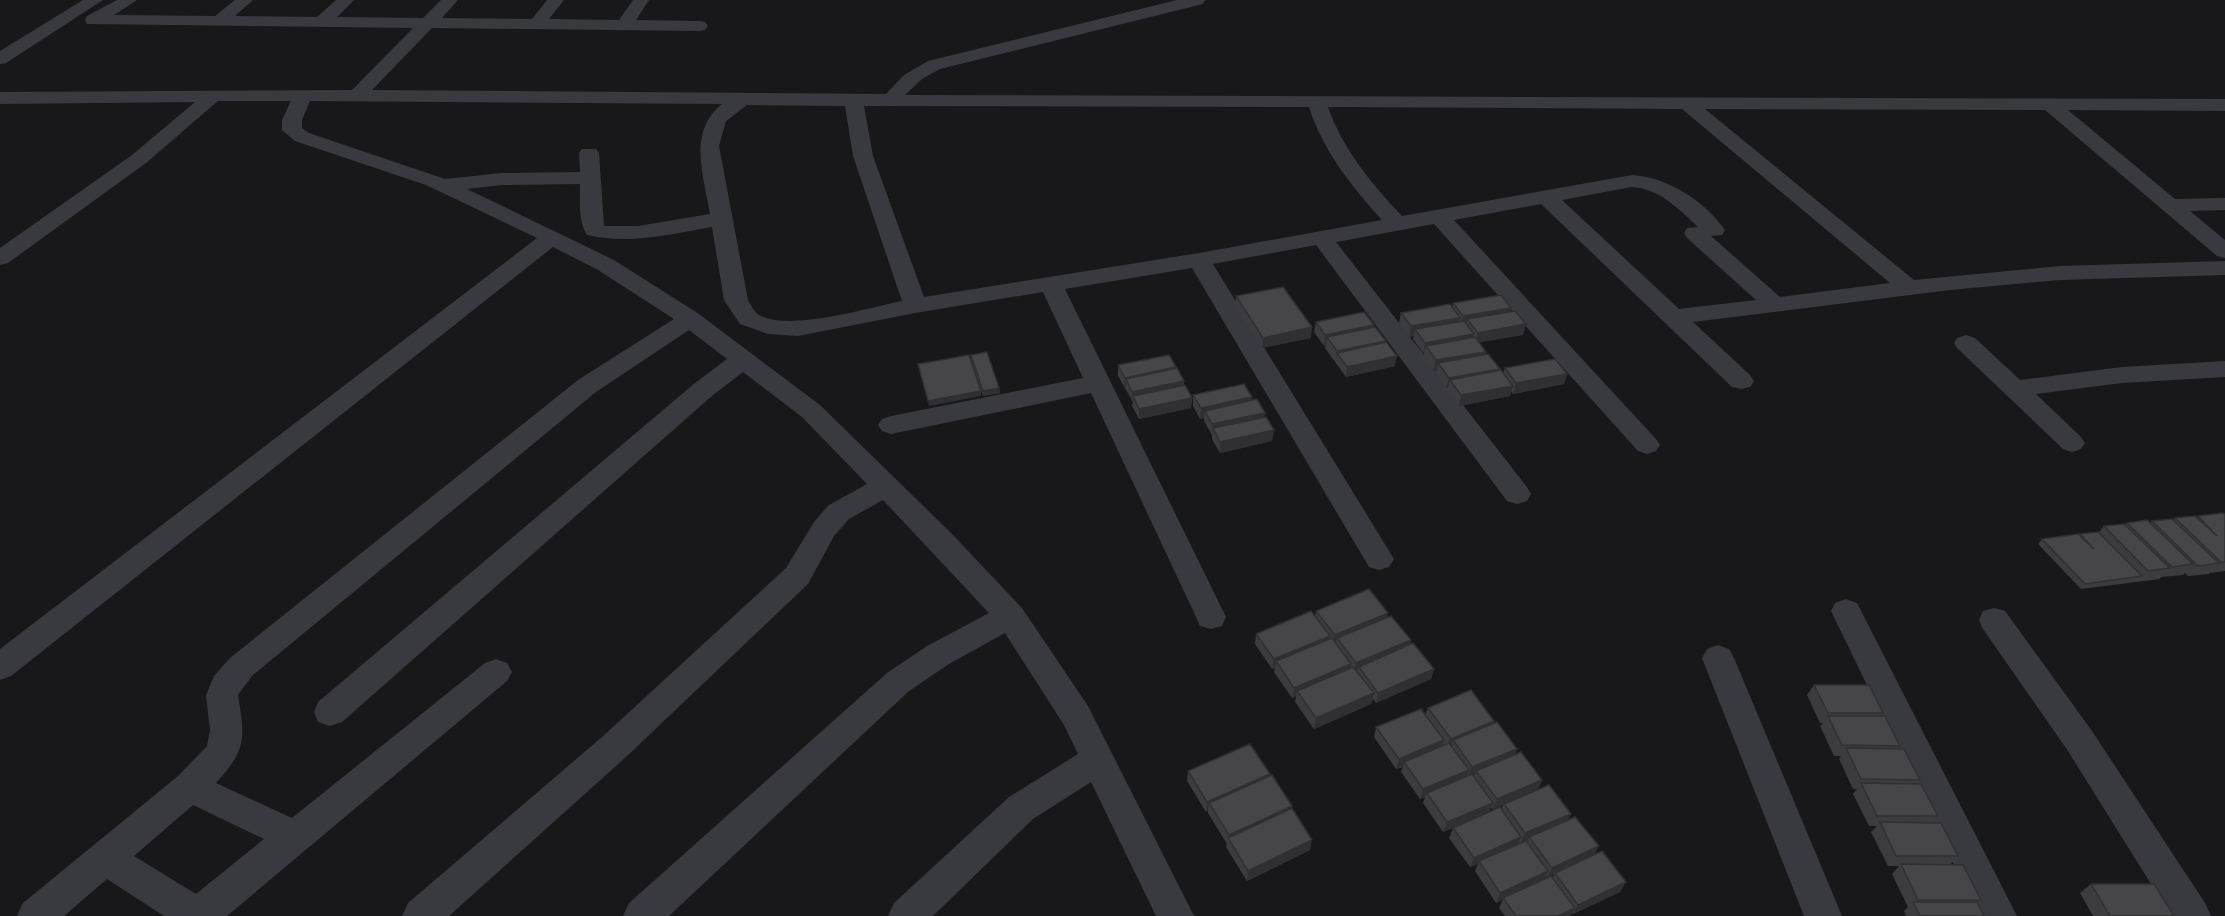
<svg xmlns="http://www.w3.org/2000/svg" width="2225" height="916" font-family="Helvetica,sans-serif">
	<style>
		.lines { fill: none; stroke-linecap: round; stroke-linejoin: round }
		.minor { fill: #393a3f; fill-rule: evenodd }
		.wall { fill: #3b3b40; fill-rule: evenodd }
		.shaded-wall { fill: #303034 }
		.building { fill: #45454a; stroke: #303034; stroke-width: 1.5 }
	</style>
	<rect width="100%" height="100%" fill="#18181a"/>
	<g class="lines">
		<path class="minor" d="M83 0H103L6 63 0 64V51Z
			M117 0H137L114 15 215 16 235 0H253L235 16 317 17 336 0H354L337 17 423 18 441 0H458L442 18 532 19 547 0H564L549 19 619 20 633 0H649L636 20 699 21 705 22 708 26 705 30 699 31 432 28 372 90 886 94 904 75 928 61 1177 0H1205L1203 4 940 69 922 79 905 95 2225 99V111L2068 110 2175 199 2225 198V210L2190 211 2225 240V258L2217 256 2045 110 1705 109 1914 280 2060 266 2225 261V275L2060 280 1950 290 1693 322 1750 375 1754 381 1750 387 1741 389 1732 387 1541 204 1454 220 1656 439 1660 445 1656 451 1647 454 1638 451 1434 224 1336 242 1527 487 1531 494 1527 501 1517 504 1507 501 1316 245 1213 264 1394 559 1389 567 1379 570 1369 567 1192 268 1065 289 1226 617 1222 626 1211 629 1200 626 1196 617 1091 393 891 434 882 431 878 425 882 419 891 416 1083 378 1043 292 915 313 798 336 768 334 740 324 724 300 712 227C671 234 629 245 587 235 578 221 580 201 580 184L502 185 467 189 614 260 699 314 820 405 951 533 1022 608 1088 706 1194 916H1156L1091 782 1033 819 933 916H888L894 903 1009 797 1078 754 1064 725 1005 633 949 664 909 691 669 916H623L629 903 887 673 927 646 989 613 883 500 849 519 834 536 808 584 626 757 449 916H402L408 903 602 737 786 568 814 522 829 505 867 484 802 417 743 372 713 395 342 722 330 726 318 722 314 712 318 702 695 383 727 359 689 330 596 392 252 676 238 695C245 738 247 749 216 783L292 818 485 663 496 659 507 663 512 672 507 681 227 916H164L107 879 64 916H17L23 903 178 776 207 746 210 730 206 695 214 676 230 658 578 380 674 319 598 270 553 247 11 676 0 680V649L537 238 426 185 295 141 282 130V120L291 101H218L146 163 8 263 0 265V248L132 155 195 102 0 104V92L352 90 413 28 87 24 85 20 87 16ZM310 101 722 104C687 132 704 177 710 214L638 226H604L599 153 596 149H582L579 153 580 172 502 173 445 179 309 133 302 128V120ZM747 105 845 106 853 156 902 301C868 308 788 332 759 315 754 312 751 305 748 300L719 146 726 121ZM864 106 1309 107C1323 151 1352 187 1382 220L1199 253 924 297 873 156ZM1328 107 1682 109 1890 283 1780 297 1711 236 1722 235 1725 230C1705 201 1667 177 1632 175L1402 216C1372 184 1343 150 1328 107ZM1632 187C1660 189 1679 209 1698 227L1687 228 1684 233 1687 238 1756 300 1679 309 1562 200ZM193 805 264 839 196 894 134 856Z
			M1966 335 1975 338 2020 380 2122 367 2225 361V377L2122 383 2036 394 2081 437 2085 443 2081 449 2072 452 2063 449 1957 348 1954 343 1957 338Z
			M1846 599 1857 603 2017 916H1979L1831 611 1835 603Z
			M1994 608 2005 611 2092 731 2205 903 2211 916H2171L2068 751 1983 629 1979 620 1983 611Z
			M1718 645 1729 649 1734 658 1842 916H1804L1702 658 1707 649Z"/>
	</g>
	<path class="wall" d="M1236 296 1311 338 1262 348 1235 307Z
		M1453 303 1510 312 1523 335 1479 342 1486 352 1485 355 1499 371 1503 373 1505 368 1567 374 1564 384 1513 394 1511 391 1510 396 1459 406 1448 390V388H1446L1436 374 1437 370 1433 371 1423 357 1424 353H1423L1413 339 1414 336 1409 337 1399 323 1401 313 1452 308Z
		M1316 322 1374 325V327L1386 342 1395 366 1346 377 1325 348 1326 345 1324 346 1314 332Z
		M971 355 999 388 1000 393 983 396 971 361Z
		M1118 365 1176 367 1184 381V385L1192 398 1191 408 1139 419 1132 406 1133 402 1118 376Z
		M1193 395 1252 401 1274 430 1272 441 1220 453 1212 439V435L1204 421V418L1200 419 1193 406Z
		M2225 513V571L2211 573 2210 572 2209 574 2188 576 2185 573 2183 575 2161 577 2160 579 2081 589 2038 544 2042 539 2099 532 2104 526 2125 524 2127 523H2150L2152 521 2173 520 2175 518 2197 517 2198 516 2224 514Z
		M1316 611 1388 617 1411 640 1409 645 1434 669 1431 679 1376 703 1373 699 1371 704 1314 729 1295 702 1296 696 1292 698 1274 672 1275 668 1272 669 1255 644 1256 634 1315 616Z
		M1814 685 1883 713 1881 716 1900 746 1897 749 1920 780 1917 784 1938 816 1932 823 1958 856 1950 865 1981 900 1978 904 1984 916H1906L1904 911 1908 907 1892 874 1899 866H1888L1871 832 1877 826H1869L1853 794 1857 789H1853L1839 759 1841 756H1834L1820 726 1823 723H1820L1807 695Z
		M1428 708 1494 721 1493 724 1517 749 1514 755 1542 780 1538 789 1568 820 1599 846 1594 855 1626 882 1620 892 1573 914 1572 913 1570 916H1505L1499 908 1503 899 1496 903 1475 871 1478 864 1470 867 1449 838 1453 828 1443 832 1423 803 1425 797 1420 799 1401 772 1403 767 1396 769 1374 737 1376 727 1425 715ZM1503 805 1501 809 1489 812 1491 807 1493 809ZM1554 874 1552 878 1544 880 1546 876 1547 877Z
		M1188 771 1270 774 1269 776 1292 806V808L1310 850 1247 881 1226 847 1227 844 1208 813V810L1206 812 1187 781Z
		M2091 884 2174 916H2093L2080 893Z"/>
	<path class="shaded-wall" d="M1511 308 1508 318 1467 319 1466 326 1461 327 1463 316Z
		M1460 318 1457 328 1415 329 1414 336 1409 337 1411 326Z
		M1526 324 1523 335 1475 343 1478 333Z
		M1374 325 1372 336 1327 337 1326 345 1324 346 1325 335Z
		M1312 327 1311 338 1262 348 1263 338Z
		M1474 334 1472 345 1426 346 1424 353H1423L1425 343Z
		M1386 341 1384 351 1337 353 1335 362 1337 351Z
		M1486 352 1483 362 1438 363 1437 370 1433 371 1436 360Z
		M1397 356 1395 366 1346 377 1347 367Z
		M1176 367 1175 378 1126 379V388H1124L1125 378Z
		M1500 369 1497 379 1450 380 1448 388H1446L1449 378Z
		M1567 374 1564 384 1513 394 1516 383Z
		M1184 381 1183 391 1133 396 1132 402V392Z
		M1513 386 1510 396 1459 406 1461 395Z
		M999 388 1000 393 983 396V391Z
		M981 391V396L929 406 928 401Z
		M1252 397 1251 407 1205 411 1204 418 1200 419 1201 408Z
		M1192 398 1191 408 1139 419V409Z
		M1265 413 1264 424 1213 428 1212 435V424Z
		M1274 430 1272 441 1220 453V442Z
		M1388 613 1386 624 1337 638 1335 644 1332 646 1335 635Z
		M1330 636 1328 646 1276 661 1275 668 1272 669 1274 659Z
		M1411 640 1408 650 1359 667 1357 672 1353 674 1356 663Z
		M1351 664 1349 674 1297 691 1296 696 1292 698 1294 688Z
		M1434 669 1431 679 1376 703 1378 693Z
		M1374 693 1371 704 1314 729 1316 718Z
		M1494 721 1491 731 1453 740 1450 748 1448 749 1451 739Z
		M1444 740 1440 751 1404 762 1403 767 1396 769 1399 759Z
		M1517 749 1513 759 1476 771 1475 775 1468 777 1472 767Z
		M1469 770 1465 780 1427 793 1425 797 1420 799 1423 789Z
		M1270 774 1268 784 1209 803 1208 810 1206 812 1207 802Z
		M1542 780 1538 790 1493 809 1497 799Z
		M1493 803 1489 813 1443 832 1447 822Z
		M1292 806 1290 816 1228 839 1229 835Z
		M1571 814 1566 824 1529 837 1528 840 1521 843 1525 833Z
		M1521 837 1517 847 1479 861 1478 864 1470 867 1474 858Z
		M1312 840 1310 850 1247 881 1248 871Z
		M1599 846 1593 856 1547 877 1552 868Z
		M1548 871 1543 881 1496 903 1500 893Z
		M1626 882 1620 892 1573 914 1578 905Z
		M1575 908 1570 916H1558Z"/>
	<path class="building" d="M1283 287 1312 327 1263 338 1236 296Z
		M1501 295 1511 308 1463 316 1453 303Z
		M1450 304 1460 318 1411 326 1401 313Z
		M1515 311 1526 324 1478 333 1467 319Z
		M1364 312 1374 325 1325 335 1316 322Z
		M1464 321 1474 334 1425 343 1415 329Z
		M1375 327 1386 341 1337 351 1327 337Z
		M1475 337 1486 352 1436 360 1426 346Z
		M1386 342 1397 356 1347 367 1337 353Z
		M987 352 999 388 983 391 971 355Z
		M1488 354 1500 369 1449 378 1438 363Z
		M969 355 981 391 928 401 918 364Z
		M1169 355 1176 367 1125 378 1118 365Z
		M1555 359 1567 374 1516 383 1505 368Z
		M1177 368 1184 381 1132 392 1126 379Z
		M1501 370 1513 386 1461 395 1450 380Z
		M1244 384 1252 397 1201 408 1193 395Z
		M1185 385 1192 398 1139 409 1133 396Z
		M1257 399 1265 413 1212 424 1205 411Z
		M1266 417 1274 430 1220 442 1213 428Z
		M2223 513 2225 515V562H2221L2175 518 2195 516 2217 536 2198 516Z
		M2172 519 2219 563 2198 566 2152 521Z
		M2147 520 2193 564 2172 567 2127 523Z
		M2124 524 2170 568 2148 571 2104 526Z
		M2098 532 2142 576 2085 584 2042 539 2078 534 2094 549 2080 534Z
		M1369 589 1388 613 1335 635 1316 611Z
		M1311 611 1330 636 1274 659 1256 634Z
		M1391 616 1411 640 1356 663 1337 638Z
		M1332 638 1351 664 1294 688 1276 661Z
		M1413 643 1434 669 1378 693 1359 667Z
		M1353 667 1374 693 1316 718 1297 691Z
		M1814 685H1869L1883 713H1828Z
		M1471 690 1494 721 1451 739 1428 708Z
		M1421 709 1444 740 1399 759 1376 727Z
		M1828 716H1885L1900 746 1842 745Z
		M1497 722 1517 749 1472 767 1453 740Z
		M1449 743 1469 770 1423 789 1404 762Z
		M1250 744 1270 774 1207 802 1188 771Z
		M1846 748 1904 749 1920 780 1861 779Z
		M1521 752 1542 780 1497 799 1476 771Z
		M1472 774 1493 803 1447 822 1427 793Z
		M1272 775 1292 806 1229 835 1209 803Z
		M1861 783 1921 784 1938 816H1877Z
		M1549 785 1571 814 1525 833 1504 804Z
		M1500 807 1521 837 1474 858 1453 828Z
		M1292 808 1312 840 1248 871 1228 838Z
		M1575 817 1599 846 1552 868 1529 837Z
		M1880 822 1941 823 1958 856H1896Z
		M1526 841 1548 871 1500 893 1479 861Z
		M1602 851 1626 882 1578 905 1555 873Z
		M1901 864 1963 865 1981 900H1918Z
		M1551 876 1575 908 1558 916H1516L1503 898Z
		M2091 884H2154L2174 916H2110Z
		M1913 902H1977L1984 916H1920Z"/>
</svg>
